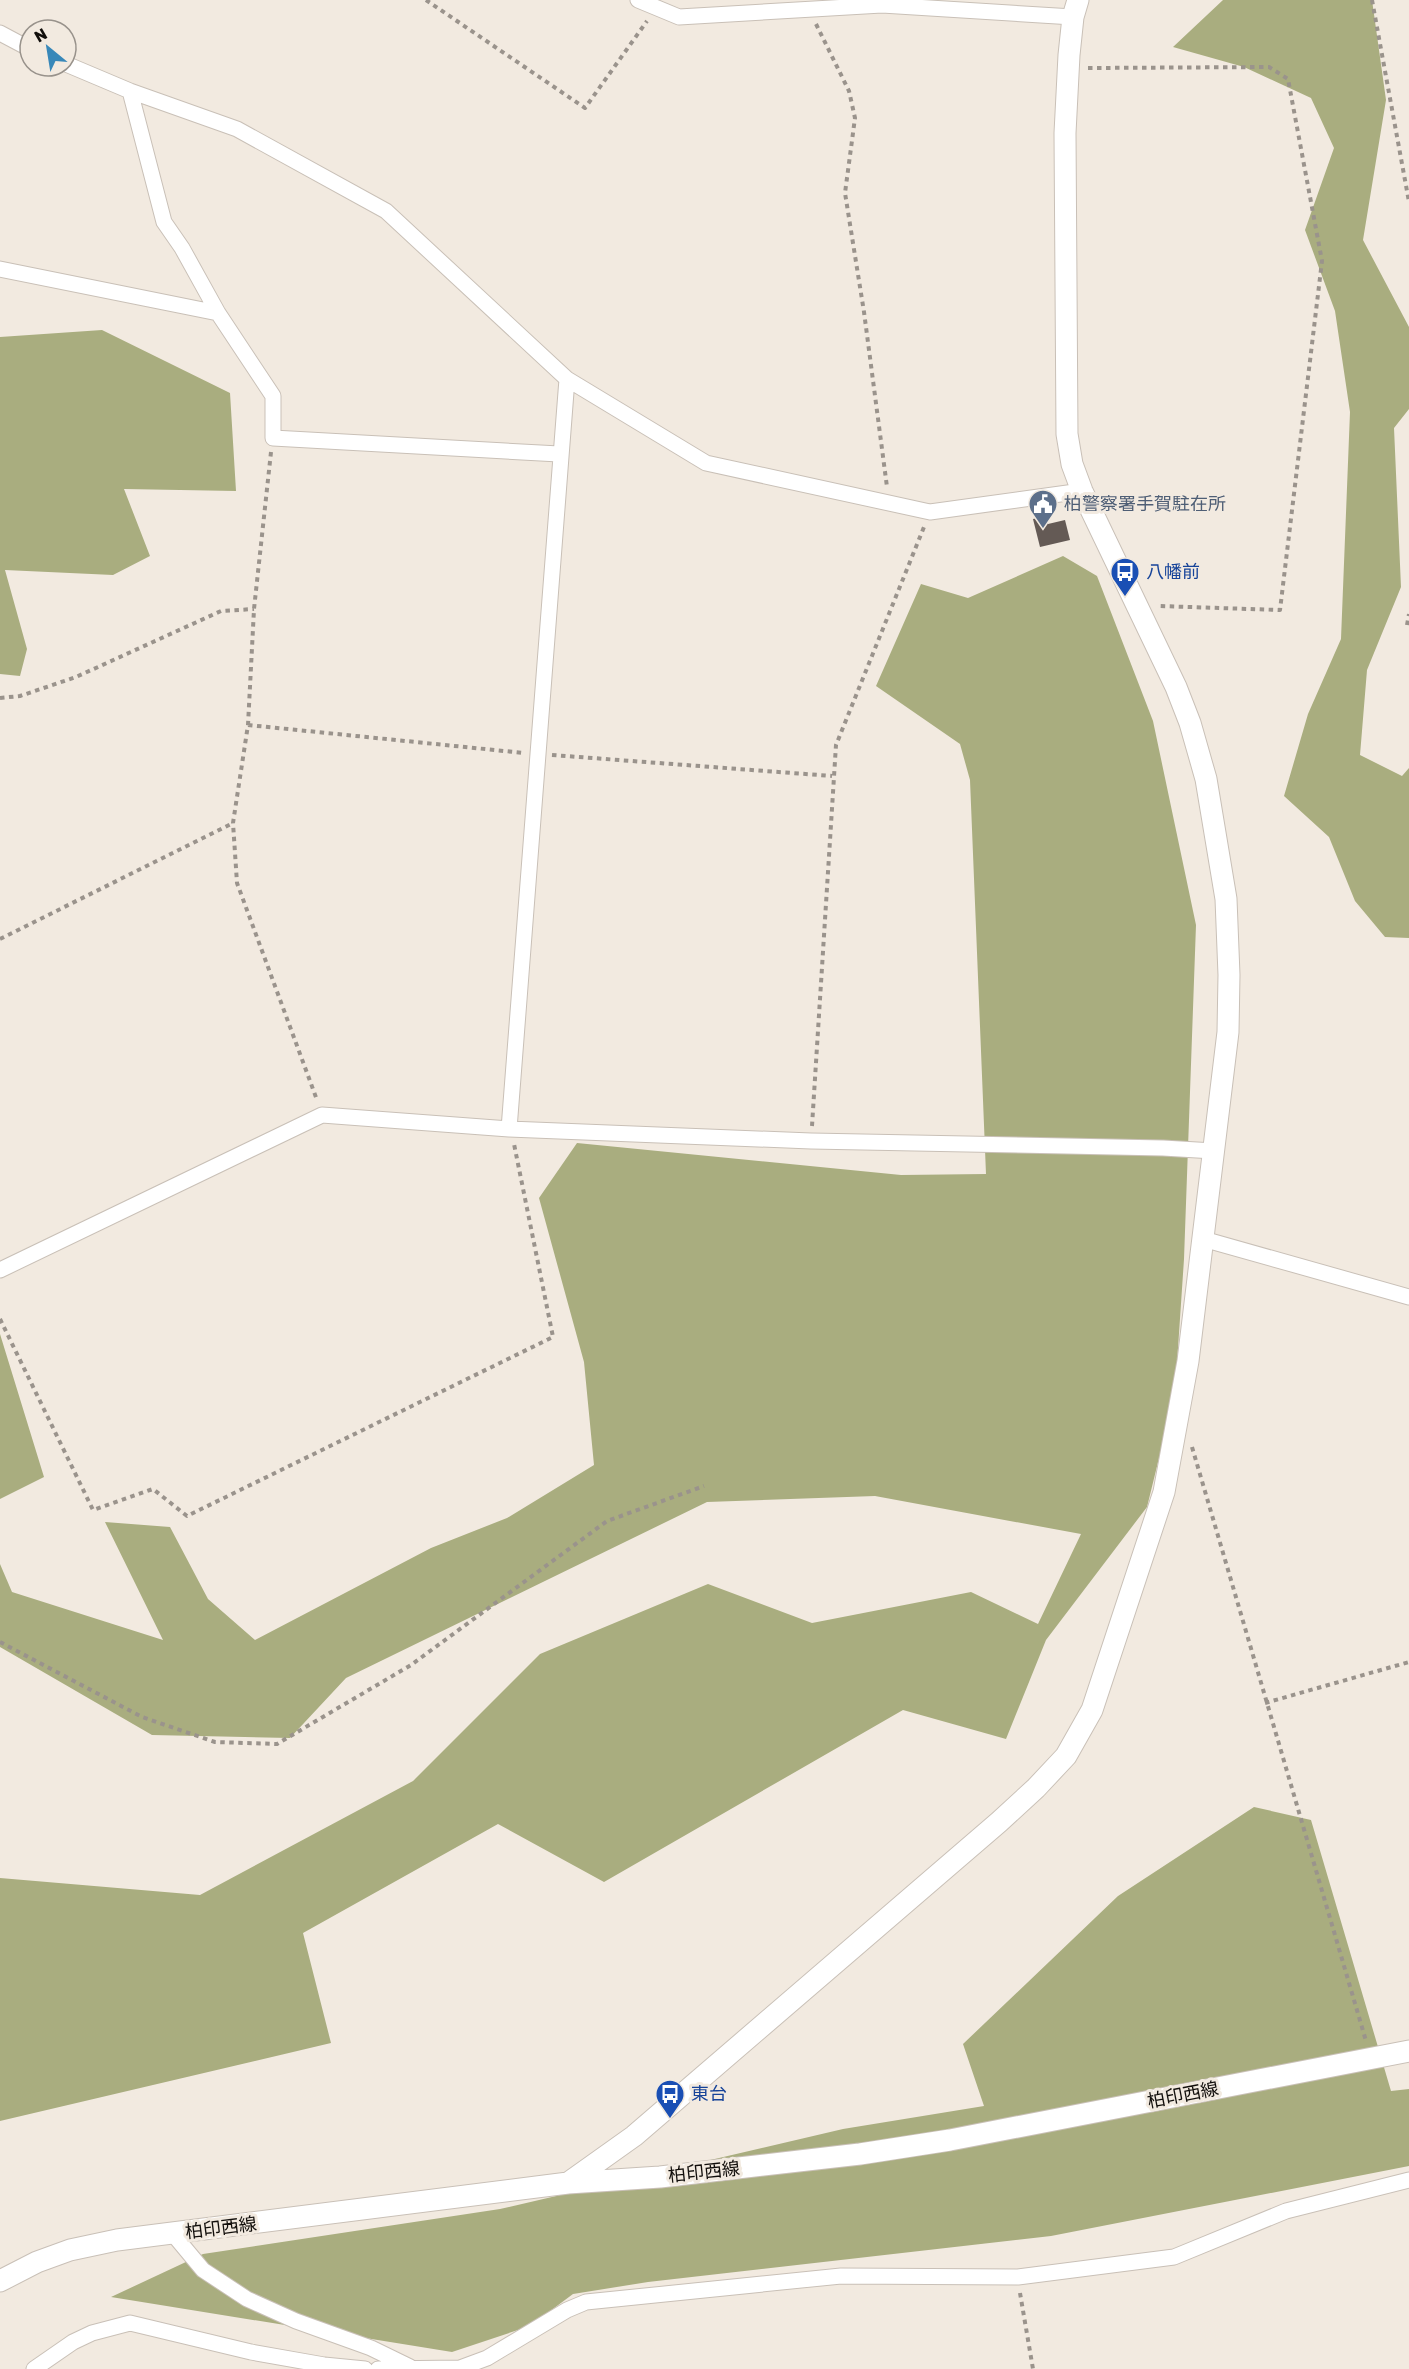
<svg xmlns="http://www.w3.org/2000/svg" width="1409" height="2369" font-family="Rubik,'Noto Sans JP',sans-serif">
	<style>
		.forest { fill: #a9ad7f }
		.building { fill: #645a55 }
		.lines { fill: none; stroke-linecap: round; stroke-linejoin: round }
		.street-casing { stroke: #c9c0b7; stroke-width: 17 }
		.secondary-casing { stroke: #c9c0b7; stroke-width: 23 }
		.path { stroke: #9a938c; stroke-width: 4; stroke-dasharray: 4.5 4.5; stroke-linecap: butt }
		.street { stroke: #fff; stroke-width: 15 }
		.secondary { stroke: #fff; stroke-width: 21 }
		.labels { text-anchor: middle; stroke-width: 6; stroke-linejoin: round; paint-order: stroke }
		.service-label { font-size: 18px; fill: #4e5e75; stroke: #f2eae0; text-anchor: start }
		.transit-label { font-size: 18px; fill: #164399; stroke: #f2eae0; text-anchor: start }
		.street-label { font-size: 18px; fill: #110e0b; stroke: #f2eae0 }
	</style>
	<rect width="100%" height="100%" fill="#f2eae0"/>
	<path class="forest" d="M1223 0H1372L1386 100 1363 240 1409 327V409L1394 428 1401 587 1367 670 1360 755 1402 776 1409 768V938L1385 937 1355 901 1329 837 1284 796 1308 714 1341 639 1350 412 1335 311 1305 230 1334 148 1311 98 1244 67 1173 47Z
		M102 330 230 393 236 491 124 489 150 556 113 575 5 570 27 649 20 676 0 674V337Z
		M1063 556 1097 576 1153 721 1196 925 1184 1259 1175 1393 1147 1507 1046 1640 1006 1739 903 1710 604 1882 498 1824 303 1933 331 2043 0 2121V1878L200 1895 413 1781 540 1654 708 1584 812 1623 971 1592 1038 1624 1081 1534 875 1496 707 1502 346 1678 290 1738 152 1735 0 1647V1564L12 1592 163 1640 105 1522 170 1527 208 1599 255 1640 431 1548 507 1518 594 1465 584 1362 539 1198 577 1143 901 1175 986 1174 970 780 960 744 876 686 921 584 968 598Z
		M0 1334 44 1477 0 1499Z
		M1254 1807 1311 1820 1391 2091 1409 2089V2166L1051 2236 648 2282 573 2294 530 2326 452 2352 111 2297 203 2254 500 2209 843 2129 984 2106 963 2044 1118 1896Z"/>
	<path class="building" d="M1046 516 1048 524 1065 520 1070 540 1040 547 1033 519Z"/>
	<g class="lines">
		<g class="street-casing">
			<path id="street" d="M638 0 679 17 882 5 1073 17
				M0 33 30 49
				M66 64 130 91 237 129 386 211 567 379 706 463 930 512 1082 491
				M130 91 164 222 182 248 218 313 273 396V438L559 454
				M0 269 218 313
				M509 1129 567 379
				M1203 1239 1409 1297
				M0 1270 322 1115 509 1129 811 1141 1163 1148 1214 1151
				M173 2234 203 2270 247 2299 296 2321 371 2348 410 2367
				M34 2369 73 2342 92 2333 130 2323 251 2352 324 2365 365 2369
				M378 2369 460 2368 487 2358 567 2310 586 2302 841 2276 1018 2277 1174 2257 1286 2211 1409 2180"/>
		</g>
		<g class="secondary-casing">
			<path id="secondary" d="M568 2183 634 2136 999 1822 1036 1788 1066 1756 1092 1710 1164 1492 1188 1361 1228 1032 1229 975 1226 899 1206 779 1190 723 1176 687 1082 491 1072 464 1067 434 1065 133 1069 55 1073 17 1078 0
				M0 2281 37 2262 70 2250 117 2240 568 2183 660 2177 860 2154 950 2140 1409 2051"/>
		</g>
		<path class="path" d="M426 0 585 108 647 21
			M1372 0 1409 202
			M816 24 849 91 855 118 845 193 864 312 887 487
			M1088 68 1269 67 1288 79 1322 261 1280 610 1159 606
			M271 452 254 609 248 725 233 823 237 883 317 1100
			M1407 625 1409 614
			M0 698 20 696 76 677 221 611 254 609
			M248 725 524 753
			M552 755 832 776
			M0 939 233 823
			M812 1126 836 745 924 527
			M0 1319 93 1510 153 1489 187 1516 553 1337 514 1144
			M1192 1447 1366 2041
			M0 1642 142 1717 215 1742 277 1744 411 1665 607 1521 704 1486
			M1265 1703 1409 1662
			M1020 2293 1033 2369"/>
		<use href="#street" class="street"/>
		<use href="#secondary" class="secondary"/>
	</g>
	<defs>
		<g id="civic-pin" transform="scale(1.5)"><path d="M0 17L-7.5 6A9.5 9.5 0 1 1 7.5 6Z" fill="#5c6f8a" stroke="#f2eae0"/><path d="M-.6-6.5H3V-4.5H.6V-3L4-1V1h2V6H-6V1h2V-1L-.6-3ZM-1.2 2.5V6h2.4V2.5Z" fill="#fff"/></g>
		<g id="bus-pin" transform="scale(1.5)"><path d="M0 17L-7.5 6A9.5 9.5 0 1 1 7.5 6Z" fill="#1a4fb4" stroke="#f2eae0"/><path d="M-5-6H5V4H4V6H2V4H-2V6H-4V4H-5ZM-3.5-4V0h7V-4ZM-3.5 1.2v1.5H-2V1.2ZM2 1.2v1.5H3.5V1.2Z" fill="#fff"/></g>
	</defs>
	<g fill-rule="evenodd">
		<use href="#civic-pin" x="1043" y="504"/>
		<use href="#bus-pin" x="1125" y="572"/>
		<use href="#bus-pin" x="670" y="2094"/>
	</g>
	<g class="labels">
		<g class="service-label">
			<text x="1064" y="510">柏警察署手賀駐在所</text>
		</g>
		<g class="transit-label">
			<text x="1146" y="578">八幡前</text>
			<text x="691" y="2100">東台</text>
		</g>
		<g class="street-label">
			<text transform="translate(1183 2095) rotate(-11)" y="6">柏印西線</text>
			<text transform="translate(704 2172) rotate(-6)" y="6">柏印西線</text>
			<text transform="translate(221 2228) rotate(-7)" y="6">柏印西線</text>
		</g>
	</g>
	<g transform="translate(48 48) rotate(330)"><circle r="28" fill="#f2eae0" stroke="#98928b" stroke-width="1.5"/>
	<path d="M0-4.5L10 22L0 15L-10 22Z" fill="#3888b9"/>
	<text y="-9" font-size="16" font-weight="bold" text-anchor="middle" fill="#110e0b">N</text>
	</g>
</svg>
